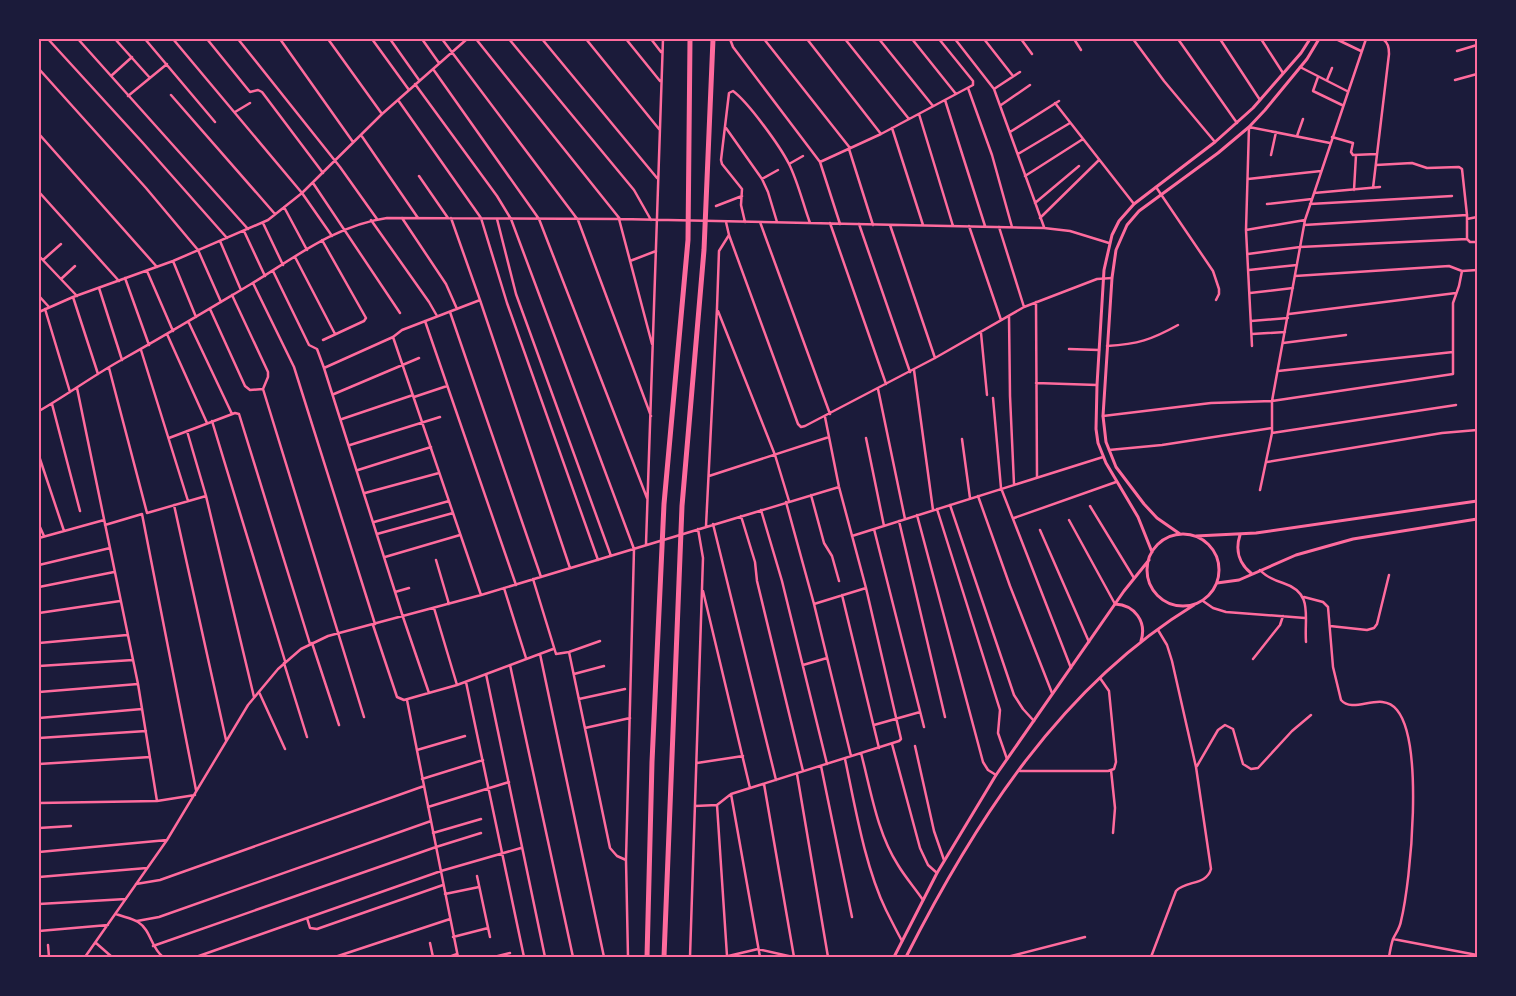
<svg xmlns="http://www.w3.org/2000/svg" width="1516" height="996" font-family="Rubik,sans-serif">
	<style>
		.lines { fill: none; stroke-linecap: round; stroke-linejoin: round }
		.minor { stroke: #ff6b9d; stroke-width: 2.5 }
		.tertiary { stroke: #ff6b9d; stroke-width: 3 }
		.motorway { stroke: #ff6b9d; stroke-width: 5 }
		.neatline { fill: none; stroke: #ff6b9d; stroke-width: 2 }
	</style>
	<rect width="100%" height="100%" fill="#1b1b3a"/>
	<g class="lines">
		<path class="minor" d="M48 39 143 143 227 238
			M78 39 248 229
			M115 39 150 78
			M145 39 215 122
			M173 39 302 193 332 236
			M207 39 250 92 258 90 262 92 323 173
			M238 39 340 167 377 219
			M280 39 353 142
			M328 39 382 114
			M372 39 409 90
			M390 39 419 80
			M422 39 439 63
			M442 39 578 220 651 416
			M476 39 620 219
			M509 39 634 190 651 220
			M542 39 657 178
			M586 39 659 129
			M626 39 660 81
			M651 39 661 52
			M730 39 733 47 820 162 840 224
			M764 39 850 148
			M807 39 881 134
			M845 39 909 119
			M879 39 933 106
			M912 39 956 94
			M955 39 994 89 1044 227
			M984 39 1013 76
			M1021 39 1032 54
			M1074 39 1081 50
			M1133 39 1164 81 1215 142
			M1178 39 1237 123
			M1220 39 1260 100
			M1261 39 1283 73
			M1336 39 1361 51
			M1457 51 1477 45
			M1300 67 1347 91
			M39 69 146 188 198 250 221 302
			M433 69 539 219 647 498
			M111 76 132 57
			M1318 77 1313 91 1342 105
			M1327 80 1332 68
			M1455 80 1477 74
			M415 84 497 196 511 219 634 549 626 860 628 957
			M968 88 992 155 1012 227
			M994 89 1020 72
			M171 95 275 214
			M128 96 167 64
			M398 100 481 218 507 303 598 560
			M945 100 985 226
			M1055 103 1134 204
			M1001 105 1030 85
			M235 112 250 103
			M919 114 953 226
			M726 128 762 179 768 192 777 222
			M892 128 923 225
			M1010 132 1059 101
			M39 134 157 267
			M361 135 418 218
			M1297 136 1303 119
			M1332 137 1353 143 1351 152 1353 155 1377 154
			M849 149 873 225
			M1018 154 1070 123
			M1271 155 1276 132
			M820 162 881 134 973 85V81L939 39
			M789 164 803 156
			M1376 165 1412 163 1427 168 1459 167 1462 169 1467 215V239
			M419 176 448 218
			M1025 176 1083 139
			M762 179 778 170
			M1248 179 1321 171
			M313 183 400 313
			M1156 187 1213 271 1219 289V294L1216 300
			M1373 188 1389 54C1389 47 1388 43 1383 39
			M1354 190 1356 155
			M39 192 119 281
			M1314 193 1380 187
			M1035 203 1079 166
			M1267 204 1312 199
			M1310 204 1452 196
			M716 206 742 196
			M284 207 307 250
			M402 218 446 284 457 309
			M451 218 480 300 570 568
			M1040 218 1099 160
			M497 219 516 294 611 556
			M619 219 652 344
			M1467 219 1477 217
			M371 220 429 302 437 316
			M726 222 729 235 798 424 801 427 805 426 935 358 1024 307 1097 279 1112 278
			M745 222 741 205 742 189 722 164 721 160 729 93 733 91C748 102 780 146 789 164 798 182 803 204 810 223
			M760 222 830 414
			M263 223 283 265
			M830 223 886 384
			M859 224 910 372
			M890 225 935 358
			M1304 225 1467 215
			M969 226 1001 320
			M999 227 1024 307
			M1246 230 1305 220
			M244 231 265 276
			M322 240 366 318 364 321 323 340
			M220 241 241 290
			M1248 254 1300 247 1467 239 1470 242H1477
			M39 256 77 296
			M295 257 335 334
			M43 260 61 244
			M173 261 196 317
			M630 261 656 251
			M1249 270 1297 265
			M147 271 173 331
			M273 271 309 345 317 349 324 368 403 617 429 693
			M1295 276 1449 266 1462 271 1477 270
			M125 278 149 345
			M61 279 75 266
			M253 283 294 367 375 624
			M99 288 122 360
			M1250 293 1293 288
			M232 295 268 372V377L263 389
			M39 296 49 307
			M73 297 98 374
			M1036 302 1037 477
			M45 309 70 392
			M210 309 245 386 250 390 263 389
			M718 311 775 455 789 501
			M39 312 73 297 173 261 268 220 302 193 382 114 467 39
			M450 312 541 577
			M1289 314 1456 293
			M1009 316 1010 396 1014 484
			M425 321 516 585
			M1251 321 1288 318
			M189 323 232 414
			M981 333 987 395
			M167 334 207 423
			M1252 334 1285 332
			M393 337 481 595
			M1283 343 1346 335
			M1107 346C1138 344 1151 340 1178 325
			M1252 346 1246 230 1249 127 1330 143
			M1069 349 1099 350
			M141 350 188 501
			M109 368 147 513
			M324 368 393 337 402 330 480 300
			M914 370 933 510
			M1278 371 1453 352
			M1036 383 1097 385
			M77 388 138 684 157 801
			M263 389 364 717
			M878 389 905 519
			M334 394 419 358
			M414 397 447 386
			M993 398 1001 488 1071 668
			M52 404 80 511
			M39 411C67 395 94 375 123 359 166 335 209 309 251 284 294 258 336 225 387 218L620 219 1044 228 1070 231 1109 243
			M1103 416 1211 403 1272 401 1453 374V303L1459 286 1462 271
			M342 419 413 395
			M212 421 285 661
			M187 431 206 496 254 697
			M1272 433 1456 405
			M169 438 235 413 239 414 310 644
			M866 438 884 526
			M962 439 970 498
			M350 445 440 417
			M1109 450 1162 445 1272 428
			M39 456 64 531
			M1267 462 1442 433 1477 430
			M358 470 431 447
			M709 476 829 437
			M1260 490 1272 433V401L1305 220 1366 39
			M365 493 439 473
			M811 495 824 543 832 556 839 581
			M978 496 1010 586 1052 693
			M786 502 814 604 851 756
			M174 505 226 740
			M950 505 1014 695 1023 709 1034 721
			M1090 506 1134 578
			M937 509 1000 710 998 733 1007 759
			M761 510 782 581 827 764
			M147 513 206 496
			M142 514 196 790
			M917 515 983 762 988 770 996 775
			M741 516 755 562 757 581 803 771
			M1014 518 1116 482
			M1069 520 1115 604
			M899 521 945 717
			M374 522 449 501
			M713 524 776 780
			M39 525 44 536
			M105 525 142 514
			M706 526 717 308 719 251 729 235
			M874 529 924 727
			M1040 530 1089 642
			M377 534 453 513
			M852 536 1103 457
			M39 538 104 520
			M646 544 663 39
			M385 557 460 535
			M436 560 449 604
			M39 565 110 548
			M1260 570C1266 577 1274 580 1283 583 1314 593 1304 616 1306 642
			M533 579 556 654 569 652 600 641
			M39 587 114 572
			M504 588 526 658
			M703 591 750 788
			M395 592 409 588
			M842 595 879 748
			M1304 597 1323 602 1328 607 1333 667 1341 700C1354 715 1381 690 1397 710 1424 743 1411 880 1401 921 1400 928 1396 933 1393 939 1391 945 1390 951 1389 957
			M1203 601 1213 608 1226 612 1305 618
			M814 604 866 588
			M434 608 457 685
			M39 613 120 601
			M373 625 397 697 404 700 457 685 553 649
			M1330 626 1367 630 1374 628 1377 624 1389 575
			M39 643 127 635
			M312 643 339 725
			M569 652 610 848 617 856 626 860
			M540 654 604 957
			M1253 659 1280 625 1283 616
			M284 663 307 737
			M510 665 573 957
			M803 665 827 658
			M39 666 133 660
			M486 674 545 957
			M574 674 604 666
			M466 682 524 957
			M39 692 138 684
			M259 692 285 749
			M579 699 625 689
			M407 700 458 957
			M39 718 142 709
			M874 725 920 712
			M585 728 630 718
			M39 738 146 731
			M892 744 920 848 928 865 937 873
			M915 746 934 831 944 860
			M417 750 465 736
			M861 753C871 791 877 832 898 865 905 877 915 888 923 900
			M845 759C855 806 865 867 886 910 891 920 896 930 902 941
			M697 763 743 756
			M39 764 150 757
			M821 766 852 917
			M1197 766 1218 730 1225 725 1233 729 1243 764 1251 769 1258 768 1292 731 1311 715
			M1111 770 1115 808 1113 833
			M1020 771H1108L1114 769 1116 762 1109 691 1100 678
			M797 774 828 957
			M422 779 483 760
			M764 784 794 957
			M731 794 760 957
			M39 803 157 801 195 795
			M717 805 727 956
			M695 806 717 805 731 794 899 741 901 739 866 588 839 487 825 417
			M428 807 509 782
			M39 828 71 826
			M433 833 481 819
			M39 852 167 840
			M477 876 490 937
			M39 877 147 868
			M136 884 160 880 424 786
			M445 894 479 887
			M39 904 126 899
			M116 914C123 917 132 918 138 922 151 930 151 948 163 957
			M307 918 310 928 317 929 443 885
			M137 921 159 917 431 821
			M39 931 108 925
			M453 937 488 928
			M1393 939 1477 955
			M96 943 112 957
			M430 943 433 957
			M48 945 49 957
			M153 946 436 847 481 833
			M85 957 167 840 248 705 278 669 301 649 328 636 481 595 839 487
			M196 957 441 871 521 848
			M335 957 450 919
			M449 957 457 954
			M494 957 510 953
			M690 957 703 558 698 529
			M724 957 758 949 793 957
			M1007 957 1085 937
			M1151 957 1176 891C1186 880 1206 886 1211 869L1196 767 1172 661 1167 645 1158 630"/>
		<path class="tertiary" d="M1147 570a36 36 0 1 1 72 0a36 36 0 1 1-72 0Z
			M1180 534 1157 518 1144 504 1116 467 1106 442 1103 416 1112 278 1116 250 1127 225 1139 211 1218 153 1249 127 1265 110 1307 59 1319 39
			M1240 535C1235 550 1239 564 1252 574
			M1196 536 1256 533 1477 501
			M1152 552 1138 517 1106 463 1098 443 1096 429 1097 385 1104 270 1112 235 1119 221 1134 204 1215 142 1253 108 1301 53 1310 39
			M1217 583 1239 580 1296 555 1353 539 1477 519
			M1115 604C1135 605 1147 622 1141 641
			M894 957 937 873 996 775 1124 591 1149 560
			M906 957C975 821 1061 686 1194 605"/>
		<path class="motorway" d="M647 957 652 762 664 504 688 240 690 39
			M664 957 682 506 704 250 713 39"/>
	</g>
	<rect width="1516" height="996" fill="none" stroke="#1b1b3a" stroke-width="80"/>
	<rect x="40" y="40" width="1436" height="916" class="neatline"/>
</svg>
